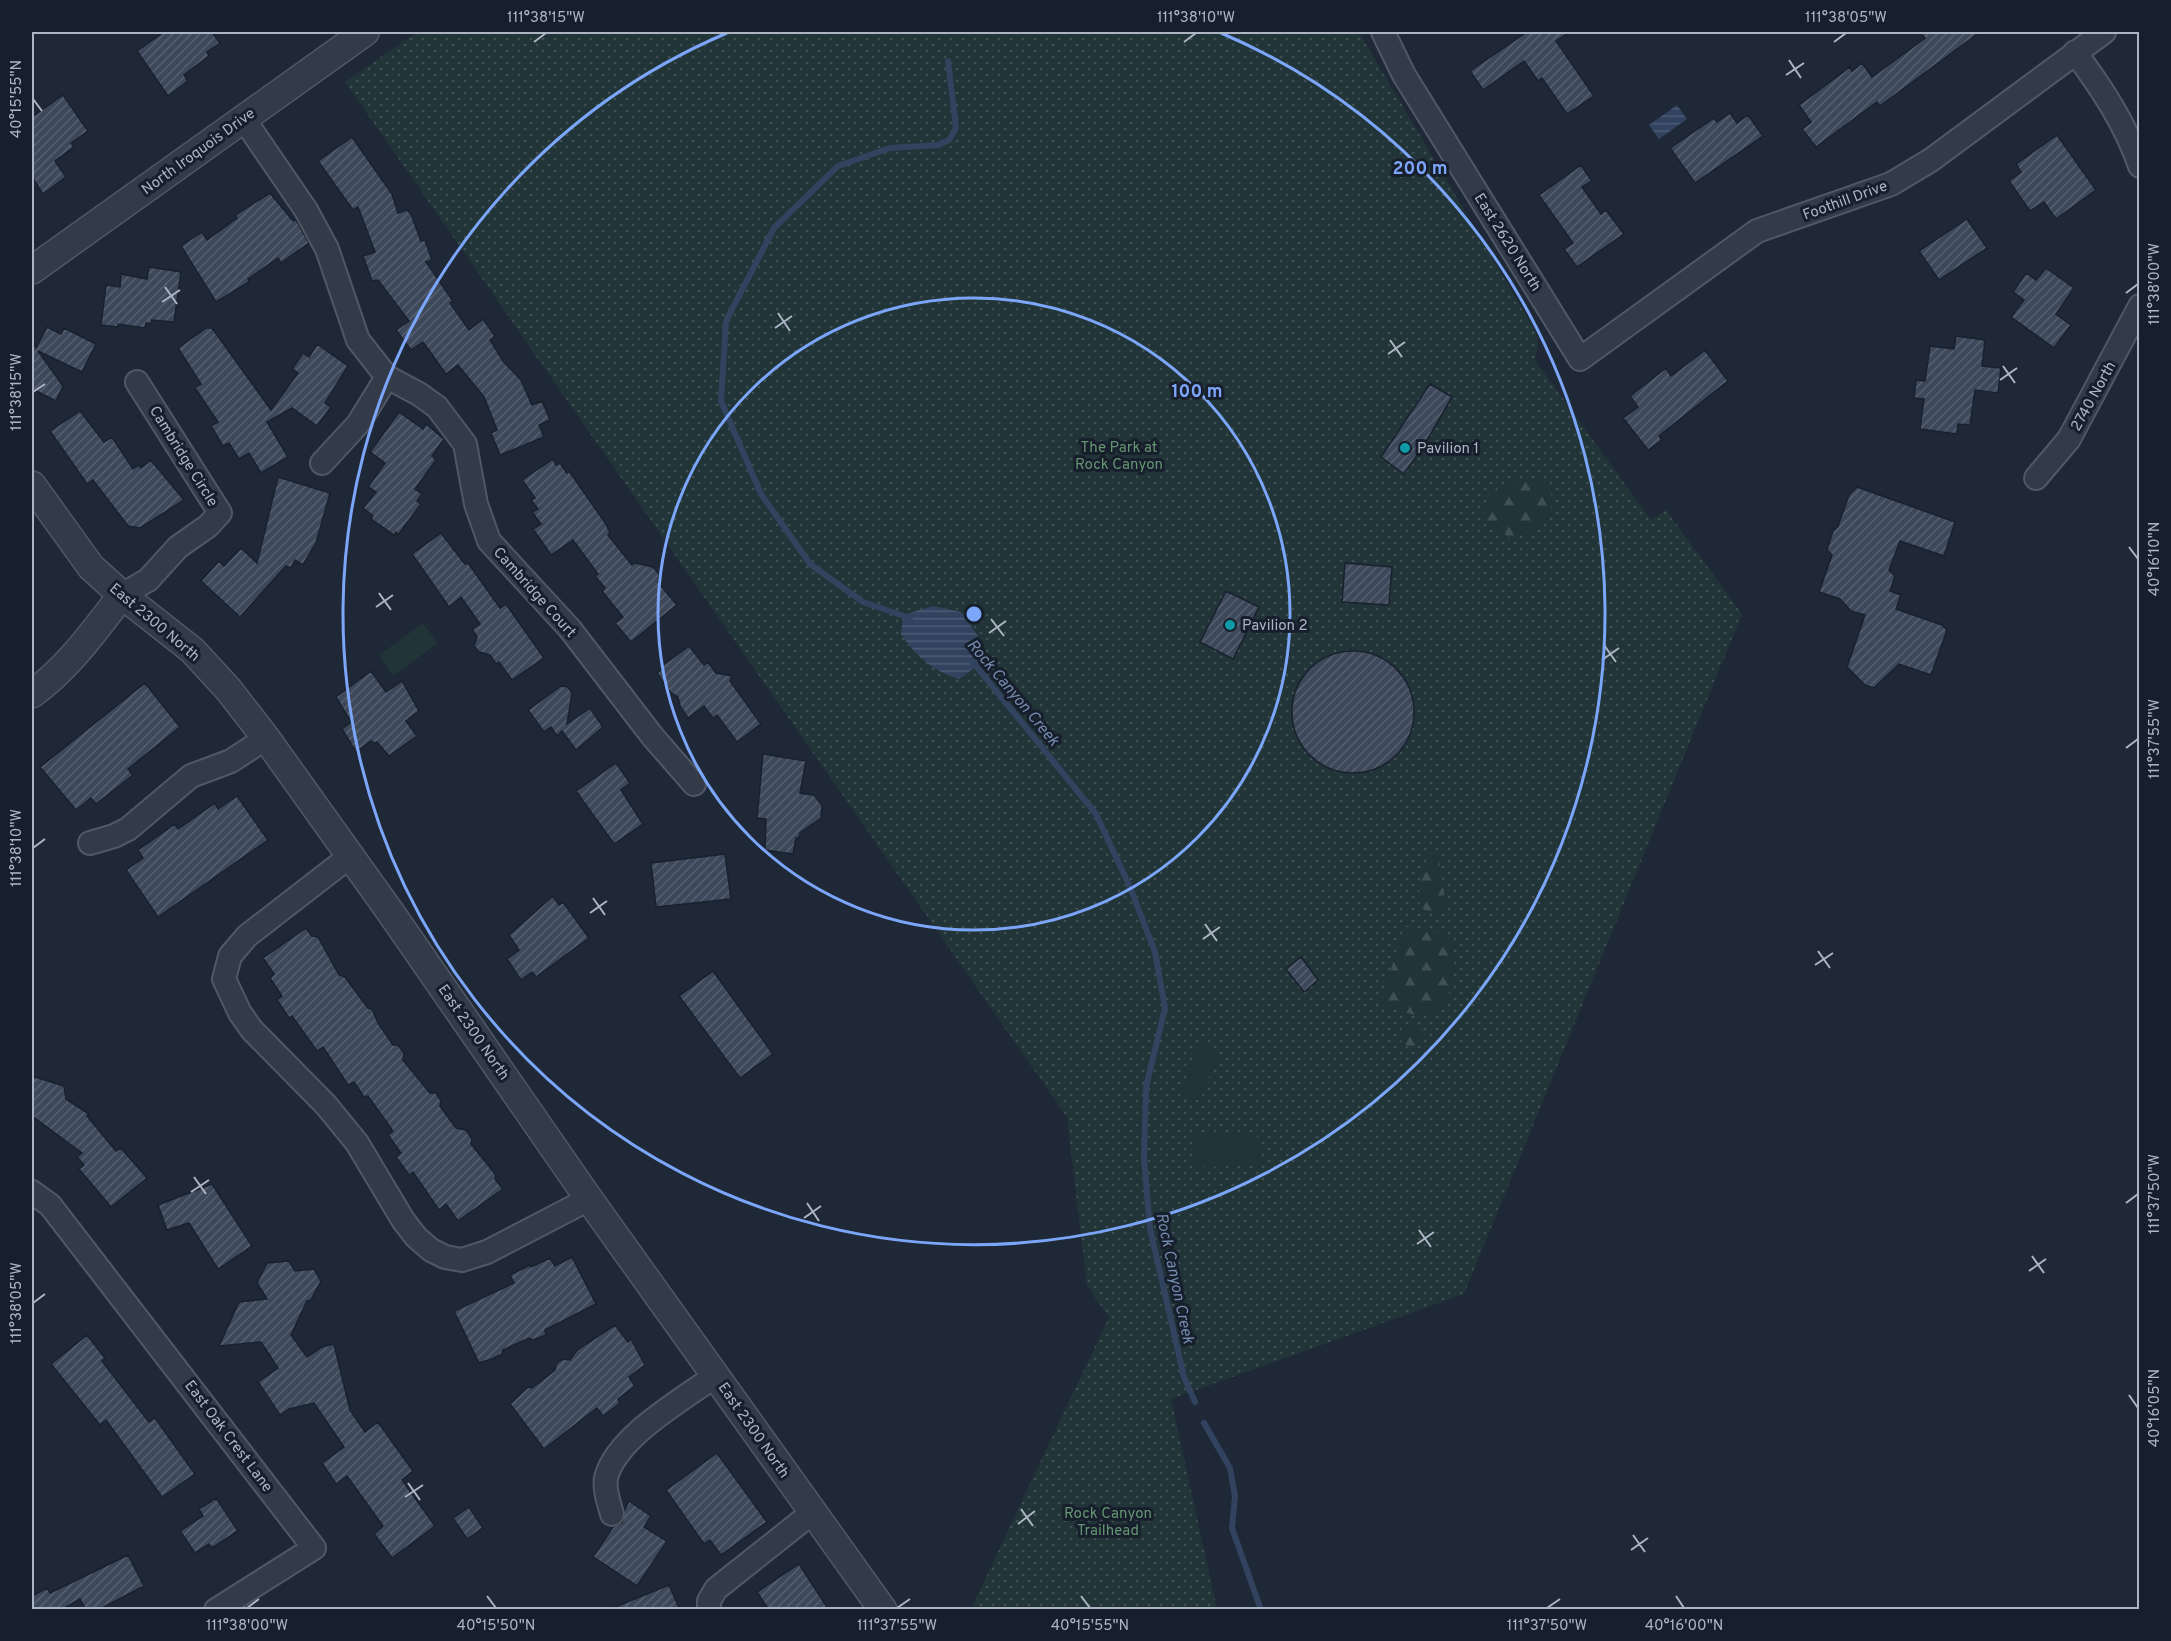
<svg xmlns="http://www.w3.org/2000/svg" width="2171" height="1641" font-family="Overpass,sans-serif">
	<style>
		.grass { fill: url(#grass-dots) }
		.forest { fill: url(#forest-firs) }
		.pitch { fill: #213438 }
		.water { fill: url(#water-rules) }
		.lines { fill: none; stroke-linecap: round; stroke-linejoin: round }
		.stream { stroke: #32435f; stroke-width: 6 }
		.building { fill: url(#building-hatch); stroke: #1a212e; stroke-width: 1.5 }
		.minor-casing { stroke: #505866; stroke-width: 26 }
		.tertiary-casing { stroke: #505866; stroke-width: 30 }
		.minor { stroke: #333a48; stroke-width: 22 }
		.tertiary { stroke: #333a48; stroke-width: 27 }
		.ticks { fill: none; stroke: #adb5c5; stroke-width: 2 }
		.ring { fill: none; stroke: #7ca6fa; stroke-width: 3 }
		.culture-dot { fill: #0f9aa8; stroke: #181f2c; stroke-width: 2 }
		.labels { text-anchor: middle; stroke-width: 6; stroke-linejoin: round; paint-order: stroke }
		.street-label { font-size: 15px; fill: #adb5c5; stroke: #181f2c }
		.park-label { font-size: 15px; fill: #649572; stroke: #181f2c }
		.poi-label { font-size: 15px; fill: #adb5c5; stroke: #181f2c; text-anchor: start }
		.water-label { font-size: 16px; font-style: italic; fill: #748aae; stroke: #181f2c }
		.centre { fill: #7ca6fa; stroke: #181f2c; stroke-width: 3 }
		.ring-label { font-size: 18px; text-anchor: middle; font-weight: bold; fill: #7ca6fa; stroke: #181f2c; stroke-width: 6; stroke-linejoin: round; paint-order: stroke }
		.neatline { fill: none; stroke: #adb5c5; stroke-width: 2 }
		.ticks-label { font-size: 15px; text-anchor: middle; fill: #adb5c5 }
	</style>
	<defs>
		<pattern id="grass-dots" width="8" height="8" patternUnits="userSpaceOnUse" patternTransform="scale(1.5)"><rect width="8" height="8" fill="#213438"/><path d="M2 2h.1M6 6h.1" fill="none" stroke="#3f4f53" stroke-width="1.8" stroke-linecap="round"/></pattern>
		<pattern id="forest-firs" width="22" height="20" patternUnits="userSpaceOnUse" patternTransform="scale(1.5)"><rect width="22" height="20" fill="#213438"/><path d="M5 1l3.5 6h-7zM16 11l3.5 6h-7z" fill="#3f4f53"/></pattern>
		<pattern id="water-rules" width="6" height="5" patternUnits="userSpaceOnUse" patternTransform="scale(1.5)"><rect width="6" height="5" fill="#32435f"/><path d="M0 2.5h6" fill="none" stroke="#4d5c74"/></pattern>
		<pattern id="building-hatch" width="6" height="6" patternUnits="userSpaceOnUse" patternTransform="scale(1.5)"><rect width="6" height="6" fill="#3d485a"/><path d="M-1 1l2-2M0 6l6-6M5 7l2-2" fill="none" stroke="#566070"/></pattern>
	</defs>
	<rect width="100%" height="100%" fill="#1f2837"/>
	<path class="grass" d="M417 32H1359L1536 332 1538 344 1535 360 1651 520 1666 510 1742 614 1464 1294 1171 1399 1217 1609H971L1109 1317 1087 1286 1067 1117 345 82Z"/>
	<path class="forest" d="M1537 479C1573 501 1538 533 1510 538L1485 521C1480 485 1509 483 1537 479Z
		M1435 850 1438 851 1445 901 1443 907 1434 913 1421 908C1416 893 1422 860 1435 850Z
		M1407 927 1445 934C1460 951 1455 998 1437 1012 1427 1020 1410 1014 1400 1010 1392 1006 1386 1010 1381 1000L1404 929Z
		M1400 1035a12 12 0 1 1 24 0a12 12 0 1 1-24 0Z"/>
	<path class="pitch" d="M423 623 438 643 393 676 379 655Z
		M1200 1043 1219 1051 1200 1101 1181 1094Z
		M1257 1133 1259 1164 1194 1168 1192 1136Z"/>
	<path class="water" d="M1677 105 1687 119 1659 139 1649 125Z
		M933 606 961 612 978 636 984 661 959 679C933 671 916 656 901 634L903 615Z"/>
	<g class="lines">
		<path class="stream" d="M910 618 863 602 810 564 761 494 721 401 726 321 774 228 838 166 890 148 938 145 949 140 956 128 948 61
			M972 661 1096 814 1130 887 1155 952 1165 1008 1146 1087 1144 1158 1150 1229 1184 1377 1195 1402
			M1204 1423 1230 1468 1235 1496 1232 1528 1261 1610"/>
	</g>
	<path class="building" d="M164 32H212L220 43 207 52 209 56 184 75 188 81 168 96 137 51Z
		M1527 32H1570L1556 41 1594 96 1567 114 1542 78 1538 81 1524 61 1483 90 1470 71Z
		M1920 32H1980L1880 106 1877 102 1816 147 1802 129 1811 122 1799 105 1850 67 1852 71 1862 63 1872 77 1925 38Z
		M63 95 88 131 71 143 74 147 55 161 66 177 43 194 32 177V117Z
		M1730 113 1737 123 1748 115 1763 136 1695 183 1670 148 1714 118 1717 122Z
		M2057 135 2096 190 2056 219 2044 202 2030 211 2009 181 2021 172 2016 164Z
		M352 137 392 194 398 213 407 210 411 214 421 241 425 240 432 260 426 262 453 301 450 303 469 330 483 319 495 336 490 340 503 361 521 380 532 405 542 401 550 420 539 425 544 437 500 455 491 433 497 430 484 397 458 365 446 374 423 342 411 350 396 330 409 321 378 280 372 281 363 256 375 252 358 207 353 210 318 161Z
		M1581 165 1592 181 1582 187 1601 214 1606 210 1624 234 1577 267 1564 249 1573 243 1539 195Z
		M270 193 293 221 296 220 309 243 281 263 278 258 248 279 249 282 216 302 181 246 202 232 207 240 237 218 235 215Z
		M1967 219 1987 248 1939 280 1919 251Z
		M149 267 181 272 174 322 152 320 151 324 146 323 145 328 118 324V327L101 325 106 285 120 287 121 274 147 279Z
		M2046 268 2074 288 2056 314 2071 325 2054 348 2011 317 2024 300 2013 292 2026 273 2036 280Z
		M47 327 61 334 64 328 96 344 82 372 38 351 63 386 56 401 32 389V341L36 348Z
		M206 328H212L271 410 298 373 292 369 303 353 309 357 317 344 348 366 325 403 331 407 317 426 292 408 267 422 288 457 261 473 249 453 239 459 229 443 223 446 211 426 218 422 195 388 201 384 178 348Z
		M1956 336 1985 340 1982 366 2001 368 1998 393 1975 390 1970 425 1958 424 1957 434 1920 429 1924 399 1914 398 1916 380 1925 381 1930 346 1954 349Z
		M1705 350 1728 381 1659 436 1662 440 1648 450 1623 418 1638 407 1630 396 1666 368 1671 376Z
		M1430 384 1452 397 1426 442 1404 474 1381 457Z
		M80 411 104 442 112 437 133 469 139 465 141 468 151 460 184 500 140 528 128 526 93 480 87 484 50 431Z
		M399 412 423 429 426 424 444 439 432 456 436 460 415 489 422 494 417 501 421 504 398 535 396 532 394 535 371 519 373 516 363 508 376 492 368 487 385 463 370 452Z
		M553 459 556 465 560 463 567 473 569 471 606 524 610 533 608 535 632 565 635 563 653 567 659 574 658 582 677 605 631 642 615 623 623 617 602 591 605 588 595 576 598 574 573 540 551 555 533 529 541 524 532 512 538 509 531 500 535 498 522 480Z
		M278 477 330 493 316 543 303 565 295 560 291 568 286 566 240 617 201 581 219 561 224 566 241 548 257 563Z
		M1857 487 1955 522 1944 556 1900 541 1889 570 1895 576 1890 591 1901 595 1896 609 1942 625 1947 630 1931 675 1899 664 1874 688 1865 685 1847 667 1865 615 1851 611 1840 599 1819 592 1832 555 1827 550 1833 531 1838 526 1849 495Z
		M441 533 465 564 468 563 500 608 506 604 544 658 512 680 499 662 496 664 490 655 479 652 474 646 477 637 472 629 480 624 461 597 449 607 412 554Z
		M1345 563 1392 567 1389 605 1342 602Z
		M1226 591 1259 607 1233 659 1200 642Z
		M689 646 704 665 708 662 716 673 732 676 730 681 761 724 737 742 717 715 713 718 704 706 688 718 680 706 678 697 671 693 657 673 663 669 662 666Z
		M1292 712a61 61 0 1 1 122 0a61 61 0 1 1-122 0Z
		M371 671 386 692 402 681 419 711 406 721 417 736 389 756 377 742 374 743 371 741 356 752 342 729 351 722 336 697Z
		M145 683 180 727 128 769 133 775 96 804 91 798 76 810 40 767Z
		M561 686 568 687 572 693 567 724 590 708 603 727 576 750 562 731 557 736 551 727 544 732 528 710Z
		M763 754 806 761 800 793 814 795 822 805 821 818 800 833 799 838H796L793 854 765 850 766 819 757 818Z
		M616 763 630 783 621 790 643 824 614 844 576 791Z
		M237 796 268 840 158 917 126 870 143 858 138 850 175 824 178 829 215 803 218 809Z
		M725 854 731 899 656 907 651 863Z
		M553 896 559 905 563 902 589 938 536 977 532 972 521 980 507 959 519 950 509 935Z
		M306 928 312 936 318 937 339 975 345 977 368 1008 372 1009 378 1023 393 1045H398L404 1053 403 1060 430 1093H436L441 1101 440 1106 456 1128 466 1130 472 1139 471 1144 496 1175 495 1179 503 1189 458 1221 446 1204 439 1210 413 1172 409 1175 396 1157 401 1153 388 1135 393 1131 368 1096 364 1097 354 1082 348 1085 323 1047 317 1051 292 1016 289 1018 277 1000 282 996 270 978 274 974 263 958Z
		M1301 957 1318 980 1304 992 1286 969Z
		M713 971 773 1054 740 1078 679 996Z
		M32 1076 64 1086 66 1099 89 1114 87 1116 116 1151 121 1148 147 1178 111 1207 79 1169 84 1165 77 1157 82 1153 32 1116Z
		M212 1184 252 1246 218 1269 189 1223 167 1230 158 1205Z
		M572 1257 596 1304 545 1330 546 1335 533 1340 529 1338 503 1350 502 1354 492 1359 479 1363 454 1311 514 1283 510 1275 530 1265 531 1267 550 1258 555 1266Z
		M289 1261 295 1271 314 1269 321 1281 311 1300 307 1301 291 1335 307 1357 322 1347 334 1344 350 1410 365 1432 378 1422 413 1471 402 1480 435 1526 392 1558 374 1534 383 1526 347 1476 336 1484 322 1463 344 1447 314 1403 289 1409 280 1415 258 1382 278 1368 261 1342 219 1346 239 1302 267 1299 257 1283 267 1263Z
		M615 1325 628 1342 631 1339 645 1365 629 1377 635 1386 618 1399 620 1403 603 1416 597 1408 544 1449 510 1404 528 1387 532 1388 555 1370 556 1364 563 1359 570 1360 577 1350Z
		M87 1335 105 1358 102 1361 149 1422 155 1418 195 1474 162 1497 106 1420 100 1425 51 1364Z
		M717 1453 767 1522 721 1555 710 1540 704 1544 666 1490Z
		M216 1498 238 1531 212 1548 209 1544 195 1553 180 1531 203 1516 199 1509Z
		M629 1501 651 1516 644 1527 667 1541 637 1586 593 1557 613 1527 622 1523 625 1509Z
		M469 1507 483 1528 467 1539 453 1518Z
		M128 1555 144 1586 98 1610H86L80 1599 61 1610H32V1596L47 1588 50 1593Z
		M799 1564 829 1610H769L757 1592Z
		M669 1585 680 1610H610V1609Z"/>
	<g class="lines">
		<g class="minor-casing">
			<path id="minor" d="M1383 32 1404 75 1580 359 1757 231 1891 184 1931 160 2104 32
				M2075 52C2102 89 2125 123 2140 166
				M243 118 306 210 327 249 358 340 387 377 419 394 437 407 465 444 476 504 489 541 570 629 653 737 694 784
				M322 463 358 424 387 377
				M2036 478 2069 439 2140 306
				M122 595 148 580 178 547 208 526 220 513 137 382
				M90 843 114 836 128 829 191 776 231 761 266 738
				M349 857 247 936 230 956 224 979 240 1013 252 1030 326 1105 357 1143 403 1220 416 1237 431 1250 445 1257 462 1260 487 1252 589 1199
				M32 1192 50 1205 314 1548 216 1610
				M612 1514C609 1503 604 1490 606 1478 616 1437 682 1400 715 1376
				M709 1610V1601L716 1589 813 1512"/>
		</g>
		<g class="tertiary-casing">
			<path id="tertiary" d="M32 270 365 32
				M32 485 91 567 122 595 192 650 228 689 266 738 391 913 589 1199 883 1610
				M32 694C69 667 94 631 122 595"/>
		</g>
		<use href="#minor" class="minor"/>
		<use href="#tertiary" class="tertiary"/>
	</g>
	<path class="ticks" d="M534 42 546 33M1184 42 1196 33M1834 42 1846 33M1789 60 1801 78M1786 75 1804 63M33 99 42 111M165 287 177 304M2126 293 2138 284M162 302 180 290M778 313 790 331M775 328 792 316M1390 340 1402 357M1388 354 1405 342M2003 366 2015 383M2000 380 2017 368M33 392 45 384M2129 547 2138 559M379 593 391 610M376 607 393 595M991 619 1004 636M989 633 1006 621M1604 645 1616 662M1602 660 1619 648M2126 748 2138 739M33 848 45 839M593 898 605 915M590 913 607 901M1205 924 1217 941M1203 939 1220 927M1818 951 1830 968M1815 965 1833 953M194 1177 206 1194M191 1192 209 1180M807 1203 819 1221M2126 1203 2138 1194M804 1218 821 1206M1419 1230 1431 1247M1417 1244 1434 1232M2032 1256 2044 1273M2029 1271 2046 1259M33 1303 45 1294M2129 1395 2138 1408M408 1483 420 1500M405 1497 423 1485M1021 1509 1033 1526M1018 1524 1035 1511M1633 1535 1645 1552M1631 1550 1648 1538M487 1596 496 1608M1081 1596 1090 1608M1676 1596 1684 1608M247 1608 259 1599M897 1608 910 1599M1547 1608 1560 1599"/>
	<g class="ring">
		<circle cx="974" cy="614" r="316"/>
		<path d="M1221 33A631 631 0 1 1 727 33"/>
	</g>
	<g class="culture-dot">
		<circle cx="1405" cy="448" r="6"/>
		<circle cx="1230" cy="625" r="6"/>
	</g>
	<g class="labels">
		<g class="street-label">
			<text transform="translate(198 151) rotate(-36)" y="5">North Iroquois Drive</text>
			<text transform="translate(1845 200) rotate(-20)" y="5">Foothill Drive</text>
			<text transform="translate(1508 242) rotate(58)" y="5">East 2620 North</text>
			<text transform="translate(2093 396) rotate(-61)" y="5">2740 North</text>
			<text transform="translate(184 456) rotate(58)" y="5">Cambridge Circle</text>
			<text transform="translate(535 592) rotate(48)" y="5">Cambridge Court</text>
			<text transform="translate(155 622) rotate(40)" y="5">East 2300 North</text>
			<text transform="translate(474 1032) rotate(55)" y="5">East 2300 North</text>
			<text transform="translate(754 1430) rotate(55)" y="5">East 2300 North</text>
			<text transform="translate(229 1436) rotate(53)" y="5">East Oak Crest Lane</text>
		</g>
		<g class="park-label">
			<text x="1119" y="452">The Park at<tspan x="1119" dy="17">Rock Canyon</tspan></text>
			<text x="1108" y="1518">Rock Canyon<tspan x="1108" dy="17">Trailhead</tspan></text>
		</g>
		<g class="poi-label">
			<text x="1417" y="453">Pavilion 1</text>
			<text x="1242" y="630">Pavilion 2</text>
		</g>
		<g class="water-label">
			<text transform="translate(1014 692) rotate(50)" y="6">Rock Canyon Creek</text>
			<text transform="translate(1176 1278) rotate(78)" y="6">Rock Canyon Creek</text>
		</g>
	</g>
	<circle cx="974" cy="614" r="9" class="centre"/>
	<g class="ring-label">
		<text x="1420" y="174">200 m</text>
		<text x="1197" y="397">100 m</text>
	</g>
	<rect width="2171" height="1641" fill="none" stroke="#181f2c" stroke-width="66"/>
	<rect x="33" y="33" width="2105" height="1575" class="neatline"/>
	<g class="ticks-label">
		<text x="546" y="22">111°38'15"W</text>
		<text x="1196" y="22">111°38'10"W</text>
		<text x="1846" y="22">111°38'05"W</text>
		<text transform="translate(16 99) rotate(-90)" y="5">40°15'55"N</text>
		<text transform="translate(2154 284) rotate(-90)" y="5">111°38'00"W</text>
		<text transform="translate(16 392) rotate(-90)" y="5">111°38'15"W</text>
		<text transform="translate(2154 559) rotate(-90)" y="5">40°16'10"N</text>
		<text transform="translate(2154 739) rotate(-90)" y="5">111°37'55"W</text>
		<text transform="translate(16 848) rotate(-90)" y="5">111°38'10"W</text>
		<text transform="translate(2154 1194) rotate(-90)" y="5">111°37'50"W</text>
		<text transform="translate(16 1303) rotate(-90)" y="5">111°38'05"W</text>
		<text transform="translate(2154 1408) rotate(-90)" y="5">40°16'05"N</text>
		<text x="247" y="1630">111°38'00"W</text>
		<text x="496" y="1630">40°15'50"N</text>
		<text x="897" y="1630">111°37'55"W</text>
		<text x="1090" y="1630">40°15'55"N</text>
		<text x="1547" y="1630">111°37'50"W</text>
		<text x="1684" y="1630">40°16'00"N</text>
	</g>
</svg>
